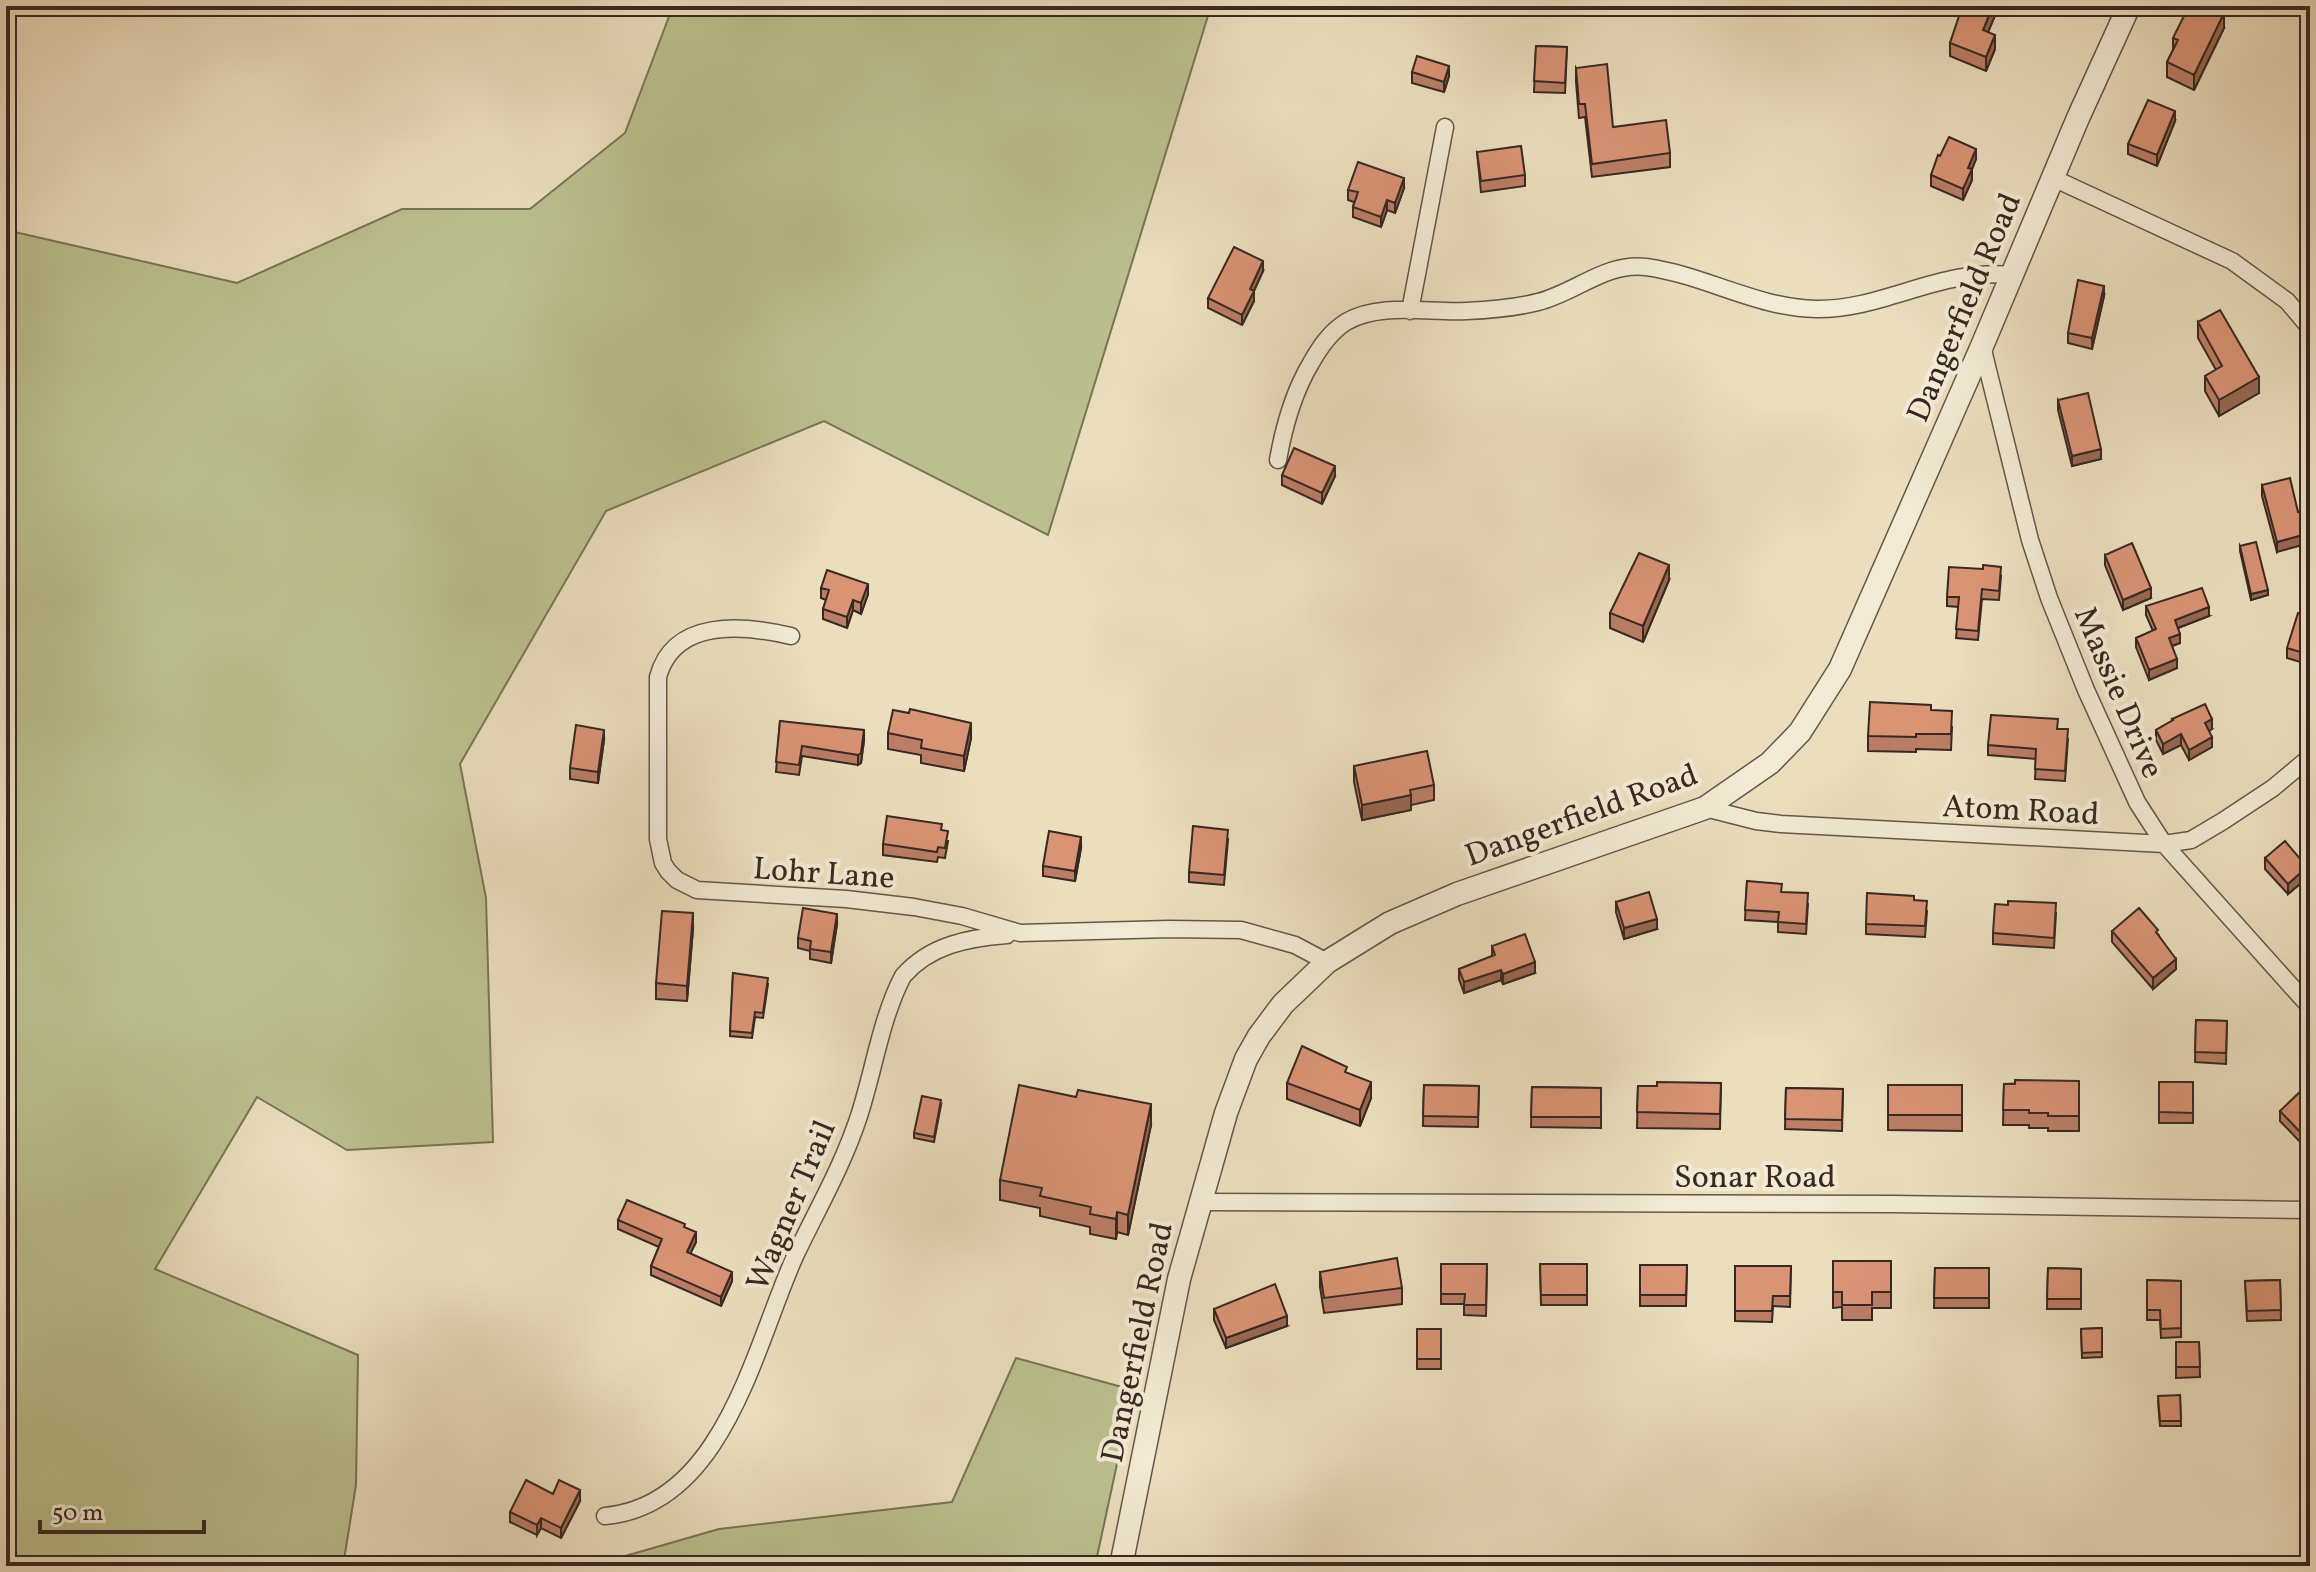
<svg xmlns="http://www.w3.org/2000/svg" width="2316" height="1572" font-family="Vollkorn,serif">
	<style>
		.green { fill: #bbc08e; stroke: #7a7458; stroke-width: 2 }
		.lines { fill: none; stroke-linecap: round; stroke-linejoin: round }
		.minor-casing { stroke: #655649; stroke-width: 19 }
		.tertiary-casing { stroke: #655649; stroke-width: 25 }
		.minor { stroke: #f2ead4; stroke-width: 16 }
		.tertiary { stroke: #f2ead4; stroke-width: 22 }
		.wall { fill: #bb7e65; stroke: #382822; stroke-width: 2 }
		.shaded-wall { fill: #986752; stroke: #382822; stroke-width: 2 }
		.building { fill: #d99375; stroke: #382822; stroke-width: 2 }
		.labels { text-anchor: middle; stroke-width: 8; stroke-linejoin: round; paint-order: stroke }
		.street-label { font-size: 32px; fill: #382822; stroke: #f2ead4 }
	</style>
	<rect width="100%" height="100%" fill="#ebdebd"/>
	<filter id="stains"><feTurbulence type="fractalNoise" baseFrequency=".0025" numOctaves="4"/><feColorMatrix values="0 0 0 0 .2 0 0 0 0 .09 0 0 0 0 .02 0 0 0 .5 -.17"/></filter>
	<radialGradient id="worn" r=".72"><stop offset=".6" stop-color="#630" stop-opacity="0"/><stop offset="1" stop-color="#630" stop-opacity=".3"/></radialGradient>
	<path class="green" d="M673 6H1211L1048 535 824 421 606 511 460 764 486 898 493 1142 347 1150 257 1097 155 1269 358 1355 356 1485 343 1566H6V230L237 283 402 209H530L625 133Z
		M1016 1358 1133 1390 1095 1566H606L615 1559 719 1529 952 1502Z"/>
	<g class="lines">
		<g class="minor-casing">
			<path id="minor" d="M2053 178 2232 261 2287 301 2310 328
				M1410 311 1445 127
				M1982 346 2030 540 2049 598 2086 690 2137 802 2164 844 2310 1007
				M1278 460C1284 426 1293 393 1311 363 1320 347 1330 332 1346 322 1379 302 1429 313 1466 311 1489 310 1515 308 1538 302 1575 293 1606 262 1646 267 1705 275 1757 308 1816 309 1884 310 1939 268 2012 275
				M791 636C744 625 674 618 658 677V839L663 863 668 871 677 880 697 890 846 899 914 907 962 916 1020 933 1169 929 1241 930 1295 945 1327 962
				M1705 808 1756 821 1781 824 2164 844 2191 840 2223 821 2273 788 2310 757
				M1200 1202 1893 1204 2310 1210
				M605 1516C725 1505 755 1343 796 1254 818 1208 843 1165 859 1116 874 1070 881 1018 903 976 930 945 968 938 1007 935"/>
		</g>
		<g class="tertiary-casing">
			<path id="tertiary" d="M1121 1566 1179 1279 1226 1113 1246 1059 1259 1036 1283 1004 1327 962 1390 923 1457 894 1705 808 1770 763 1800 732 1840 669 1982 346 2078 118 2129 6"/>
		</g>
		<use href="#minor" class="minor"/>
		<use href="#tertiary" class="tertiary"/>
	</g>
	<path class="wall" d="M1234 6H1249L1243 14Z
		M1965 6H1999L1988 32 1995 49 1986 71 1950 56V43Z
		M2224 28 2194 90 2167 77V62L2173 50V38Z
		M1536 46 1567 47 1565 93 1534 92Z
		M1576 68 1613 127 1670 153V167L1592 177 1585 117 1579 118 1576 82Z
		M1412 72 1449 76 1444 92 1412 83Z
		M2175 121 2157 166 2128 154V144Z
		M1477 152 1525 175V186L1481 192Z
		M1940 156 1976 159 1972 169V180L1963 200 1931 186V175Z
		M1404 188 1395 213 1387 210 1381 227 1353 217V207L1354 202 1348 200V190Z
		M1263 271 1254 291V301L1242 325 1208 308V298Z
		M2104 296 2092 349 2068 343V333Z
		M2198 322 2259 393 2219 416 2205 391V376L2216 370 2198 338Z
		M2058 400 2101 459 2072 466 2058 410Z
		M1282 475 1335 476 1322 504 1282 485Z
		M2262 485 2298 512 2277 552 2262 496Z
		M2240 546 2268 595 2251 600 2240 551Z
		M2105 555 2151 598 2123 610 2105 565Z
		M2001 576 1999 600 1982 599 1978 640 1956 638 1959 607 1947 606V597Z
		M1669 580 1643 642 1610 628V613Z
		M821 588 868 594 861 614 853 610 847 628 823 619V609L826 600 821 598Z
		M2146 606 2209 616 2178 628 2180 643 2172 646 2177 668 2149 680 2136 647V638L2153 631 2146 615Z
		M2310 617V665L2287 658V648Z
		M1931 710 1952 727 1951 750 1916 749V752L1868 751V736Z
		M2172 719 2212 729 2209 731 2212 747 2189 760 2181 745 2163 754 2156 740V730L2172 721Z
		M780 721 864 740 861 763 858 765 802 756 799 775 776 772Z
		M2058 729 2068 739 2065 781 2035 779 2036 759 1988 755V745Z
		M888 733 971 738 964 771 921 763V755L888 749Z
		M604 740 598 783 570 779V768Z
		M1354 766 1434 785V800L1411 805V810L1362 820 1354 782Z
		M1228 840 1224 885 1189 882V872Z
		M948 841 945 858 938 857 937 862 883 855V844Z
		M1081 848 1075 881 1043 876V866Z
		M2265 858 2307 878 2288 894 2265 869Z
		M1747 881 1781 892 1808 904 1806 934 1778 932V922L1745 920Z
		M1914 900 1927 911 1925 937 1866 934V924Z
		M1616 902 1657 929 1624 939 1616 912Z
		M2008 905 2056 913 2054 948 1993 944V933Z
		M837 924 831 963 810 959V951L798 948V938Z
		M693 929 687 1001 656 999V983Z
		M2112 931 2158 934 2176 969 2153 989 2112 942Z
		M1492 946 1535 973 1503 984 1501 980 1464 993 1459 979V969L1492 956Z
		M733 973 768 984 763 1018 755 1017 752 1038 730 1036Z
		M2196 1020 2227 1021 2226 1064 2195 1062Z
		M2079 1081V1131H2048V1128H2029V1125H2003L2004 1084Z
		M2159 1082H2193V1123H2159Z
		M1287 1083 1371 1098 1360 1126 1287 1099Z
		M1721 1083 1720 1129 1637 1128 1638 1086H1657Z
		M1424 1085 1479 1086 1478 1127 1423 1126Z
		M1888 1085H1962V1131L1888 1130Z
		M1532 1087 1601 1088V1128L1531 1127Z
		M1786 1088 1843 1089 1842 1131 1785 1129Z
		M2310 1093 2301 1143 2280 1121V1111Z
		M941 1105 934 1142 914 1138V1133Z
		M1151 1125 1128 1235 1117 1232 1116 1239 1090 1234V1227L1040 1216V1208L1000 1200V1180Z
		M618 1220 685 1228 696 1242 690 1253 732 1281 721 1306 651 1275V1266L659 1247 618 1229Z
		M1833 1261H1891V1308H1872V1320H1842V1307L1833 1308Z
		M1441 1264H1487L1486 1316 1464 1315V1304H1441Z
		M1540 1264H1587V1305H1541Z
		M1640 1265H1687L1686 1306H1640Z
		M1735 1266H1791L1790 1307 1773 1306 1772 1322 1735 1321Z
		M1935 1268H1989V1308H1934Z
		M2048 1268 2081 1269V1309H2047Z
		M1320 1272 1402 1288V1304L1324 1313 1320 1287Z
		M2147 1280 2181 1281V1337L2161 1338 2160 1320H2147Z
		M2280 1280 2281 1320 2247 1321 2245 1281Z
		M1214 1309 1287 1326 1226 1348 1214 1320Z
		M2102 1328V1357L2082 1358 2081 1329Z
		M1417 1329H1441V1369H1417Z
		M2176 1342H2199L2200 1377 2176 1378Z
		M2180 1395 2181 1426H2160L2158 1401Z
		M553 1494 580 1501 561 1538 541 1528 537 1535 510 1522V1512Z"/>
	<path class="shaded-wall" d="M1245 6H1249L1243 14V9Z
		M1993 6H1999L1983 44V30Z
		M2224 13V28L2194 90V75Z
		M1995 35V49L1986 71V57Z
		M1449 66V76L1444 92V82Z
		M2175 111V121L2157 166V155Z
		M1976 149V159L1972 169V180L1963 200V189L1968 168Z
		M1404 178V188L1395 213V203Z
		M1387 200V210L1381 227V217Z
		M1263 261V271L1250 299V289Z
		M2104 286V296L2092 349V338Z
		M1254 291V301L1242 325V315Z
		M2259 377V393L2219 416V400Z
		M2101 449V459L2072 466V456Z
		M1335 466V476L1322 504V493Z
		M2310 533V543L2277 552V542Z
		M1669 565V580L1643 642V626Z
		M868 584V594L861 614V603Z
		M2151 588V598L2123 610V600Z
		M2268 590V595L2251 600V594Z
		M853 600V610L847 628V617Z
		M2209 607V616L2175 629V620Z
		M2180 634V643L2169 647V638Z
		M2177 659V668L2149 680V670Z
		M2212 719V729L2205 733V723Z
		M971 723V738L964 771V756Z
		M604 730V740L598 783V772Z
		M864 730V740L861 763 858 765V755Z
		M2181 734V745L2163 754V744Z
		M2212 737V747L2189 760V750Z
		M1411 795V810L1362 820V805Z
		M1081 837V848L1075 881V871Z
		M2307 867V878L2288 894V884Z
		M693 913V929L687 1001V986Z
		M837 914V924L831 963V952Z
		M1657 919V929L1624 939V928Z
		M2176 959V969L2153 989V978Z
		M1535 962V973L1503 984V974Z
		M1501 970V980L1464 993V982Z
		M1371 1082V1098L1360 1126V1110Z
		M1151 1104V1125L1128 1235V1215Z
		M2310 1124V1135L2301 1143V1133Z
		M1117 1212V1232L1116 1239V1219Z
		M696 1232V1242L687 1261V1252Z
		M732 1272V1281L721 1306V1297Z
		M1287 1316V1326L1226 1348V1338Z
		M580 1490V1501L561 1538V1528Z
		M541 1518V1528L537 1535V1525Z"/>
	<path class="building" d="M1965 6H1993L1983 30 1995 35 1986 57 1950 43 1962 7 1964 8Z
		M2189 6H2211L2224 13 2194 75 2167 62 2178 40 2173 38Z
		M1536 46 1567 47 1565 83 1534 81Z
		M1417 56 1449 66 1444 82 1412 72Z
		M1607 64 1613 127 1666 120 1670 153 1592 164 1585 104H1579L1576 68Z
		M2148 100 2175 111 2157 155 2128 144Z
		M1949 137 1976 149 1968 168 1972 169 1963 189 1931 175 1938 155 1940 156Z
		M1521 146 1525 175 1481 181 1477 152Z
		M1358 162 1404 178 1395 203 1387 200 1381 217 1353 207 1358 192 1348 190Z
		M1234 247 1263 261 1250 289 1254 291 1242 315 1208 298Z
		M2078 280 2104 286 2092 338 2068 333Z
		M2220 310 2259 377 2219 400 2205 376 2222 366 2198 322Z
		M2088 393 2101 449 2072 456 2058 400Z
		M1294 448 1335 466 1322 493 1282 475Z
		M2290 478 2298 512 2307 510 2310 522V533L2277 542 2262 485Z
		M2256 542 2268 590 2251 594 2240 546Z
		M2132 543 2151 588 2123 600 2105 555Z
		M1639 553 1669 565 1643 626 1610 613Z
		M1983 565 2001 567 1999 591 1982 589 1978 631 1956 629 1959 597H1947L1949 567 1983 569Z
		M827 570 868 584 861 603 853 600 847 617 823 609 829 590 821 588Z
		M2202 588 2209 607 2175 620 2180 634 2169 638 2177 659 2149 670 2136 638 2156 629 2146 606Z
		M2298 613 2310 617V655L2287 648Z
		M1870 702 1931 705V710L1952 711 1951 734H1916V737L1868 736Z
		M2205 704 2212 719 2205 723 2212 737 2189 750 2181 734 2163 744 2156 730 2173 720 2172 719Z
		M910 709 971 723 964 756 921 748 922 740 888 733 893 710 909 713Z
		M1991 715 2058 719 2057 729H2068L2065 771 2035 769 2036 749 1988 745Z
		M780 721 864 730 861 753 858 755 802 746 799 765 776 762Z
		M576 725 604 730 598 772 570 768Z
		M1427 751 1434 785 1410 790 1411 795 1362 805 1354 766Z
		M887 816 942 824 941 830 948 831 945 848 938 847 937 852 883 844Z
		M1193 826 1228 830 1224 875 1189 872Z
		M1049 831 1081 837 1075 871 1043 866Z
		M2285 841 2307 867 2288 884 2265 858Z
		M1747 881 1782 884 1781 892 1808 893 1806 924 1778 922 1779 912 1745 910Z
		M1649 892 1657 919 1624 928 1616 902Z
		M1867 893 1914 896V900L1927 901 1925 926 1866 924Z
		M2008 901 2056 903 2054 938 1993 933 1995 904 2008 905Z
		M803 908 837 914 831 952 810 949 811 941 798 938Z
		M2139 908 2158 930 2156 932 2176 959 2153 978 2112 931Z
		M662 911 693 913 687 986 656 983Z
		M1525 934 1535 962 1503 974 1501 970 1464 982 1459 969 1495 955 1492 946Z
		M733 973 768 978 763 1013 755 1012 752 1033 730 1031Z
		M2196 1020 2227 1021 2226 1053 2195 1052Z
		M1302 1046 1347 1067 1345 1072 1371 1082 1360 1110 1287 1083Z
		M2015 1080 2079 1081V1116H2048V1113H2029V1110H2003L2004 1084H2015Z
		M1657 1082 1721 1083 1720 1114 1637 1112 1638 1086H1657Z
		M2159 1082H2193V1113L2159 1112Z
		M1019 1085 1076 1097 1078 1090 1151 1104 1128 1215 1117 1212 1116 1219 1090 1214 1091 1207 1040 1196 1042 1188 1000 1180Z
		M1424 1085 1479 1086 1478 1117 1423 1116Z
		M1888 1085H1962V1115H1888Z
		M1532 1087 1601 1088V1117H1531Z
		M2305 1087 2310 1093V1124L2301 1133 2280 1111Z
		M1786 1088 1843 1089 1842 1120 1785 1119Z
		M922 1096 941 1100 934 1137 914 1133Z
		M627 1200 685 1224 684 1227 696 1232 687 1252 732 1272 721 1297 651 1266 662 1239 618 1220Z
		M1397 1258 1402 1288 1324 1298 1320 1272Z
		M1833 1261H1891V1292H1872V1305H1842V1292H1833Z
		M1441 1264H1487L1486 1305H1464L1465 1294H1441Z
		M1540 1264H1587V1295H1541Z
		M1640 1265H1687L1686 1295H1640Z
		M1735 1266H1791L1790 1296H1773L1772 1311H1735Z
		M1935 1268H1989V1298H1934Z
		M2048 1268 2081 1269V1299H2047Z
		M2147 1280 2181 1281V1328L2161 1329 2160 1310H2147Z
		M2280 1280 2281 1310 2247 1311 2245 1281Z
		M1275 1284 1287 1316 1226 1338 1214 1309Z
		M2102 1328V1352L2082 1353 2081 1329Z
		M1417 1329H1441V1359H1417Z
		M2176 1342H2199L2200 1367H2176Z
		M2180 1395 2181 1421H2160L2158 1396Z
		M526 1480 553 1494 559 1480 580 1490 561 1528 541 1518 537 1525 510 1512Z"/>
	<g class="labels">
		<g class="street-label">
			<text transform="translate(1963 307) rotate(-67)" y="11">Dangerfield Road</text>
			<text transform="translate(2120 692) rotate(67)" y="11">Massie Drive</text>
			<text transform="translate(2021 809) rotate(3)" y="11">Atom Road</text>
			<text transform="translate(1581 814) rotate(-20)" y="11">Dangerfield Road</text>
			<text transform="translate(824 872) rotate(4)" y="11">Lohr Lane</text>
			<text x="1755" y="1187">Sonar Road</text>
			<text transform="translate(790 1205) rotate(-67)" y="11">Wagner Trail</text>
			<text transform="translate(1136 1342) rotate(-78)" y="11">Dangerfield Road</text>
		</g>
	</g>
	<rect width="2316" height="1572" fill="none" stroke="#ebdebd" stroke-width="32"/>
	<rect x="8" y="8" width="2300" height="1556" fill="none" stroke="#382822" stroke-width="4"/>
	<rect x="16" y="16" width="2284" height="1540" fill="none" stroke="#382822" stroke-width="2"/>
	<path d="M40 1520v12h164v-12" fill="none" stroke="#382822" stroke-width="4"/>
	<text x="52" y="1520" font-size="24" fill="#382822" stroke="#f2ead4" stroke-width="6" paint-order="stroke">50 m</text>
	<rect width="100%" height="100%" filter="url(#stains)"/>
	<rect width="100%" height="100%" fill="url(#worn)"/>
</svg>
